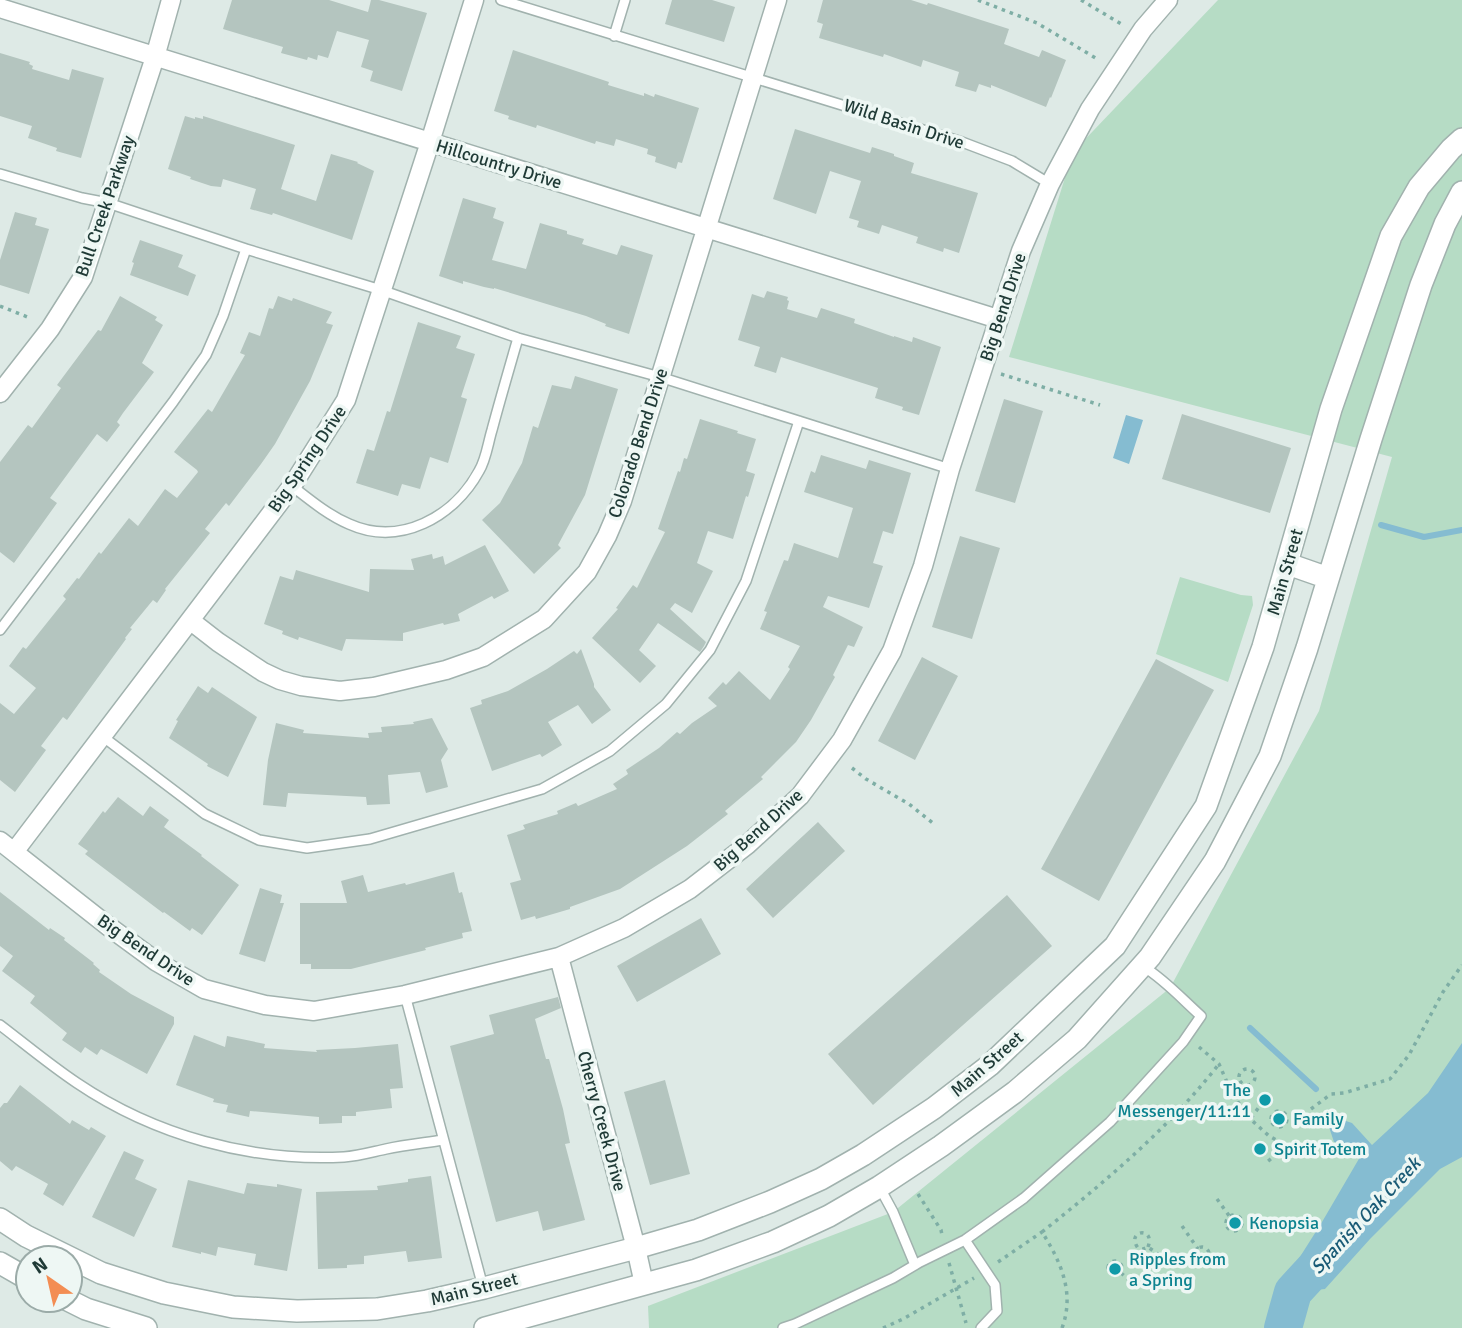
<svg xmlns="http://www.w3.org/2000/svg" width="1462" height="1328" font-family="Signika,sans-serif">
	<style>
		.green { fill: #b6dcc5 }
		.water { fill: #85bcd1 }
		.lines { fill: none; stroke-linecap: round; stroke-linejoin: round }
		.stream { stroke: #85bcd1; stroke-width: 6 }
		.river { stroke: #85bcd1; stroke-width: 38 }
		.building { fill: #b4c5bf }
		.service-casing { stroke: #a1b2ae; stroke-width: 12 }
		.minor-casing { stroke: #a1b2ae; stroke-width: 21 }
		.tertiary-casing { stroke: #a1b2ae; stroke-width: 24 }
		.path { stroke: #7eaea5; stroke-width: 3.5; stroke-dasharray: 3.5 5; stroke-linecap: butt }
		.service { stroke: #fff; stroke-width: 9 }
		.minor { stroke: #fff; stroke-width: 18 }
		.tertiary { stroke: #fff; stroke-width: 21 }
		.culture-dot { fill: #0f9aa8; stroke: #eef7f4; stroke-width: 2.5 }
		.labels { text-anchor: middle; stroke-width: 7; stroke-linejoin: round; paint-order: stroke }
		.street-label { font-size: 18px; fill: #1f3a36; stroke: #eef7f4 }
		.culture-label { font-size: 18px; fill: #0d838f; stroke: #eef7f4; text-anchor: start }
		.water-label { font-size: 19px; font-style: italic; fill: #1a5b76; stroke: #eef7f4 }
	</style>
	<rect width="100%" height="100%" fill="#deeae6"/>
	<path class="green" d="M1218 0H1462V1328H649L648 1306 893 1212 1170 988 1319 711 1392 457 1009 357 1073 152Z
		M1180 577 1241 595 1252 596 1253 605 1228 682 1156 654Z"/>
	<path class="water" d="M1126 415 1143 420 1129 464 1113 458Z
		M1462 1043V1157L1440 1169 1370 1239 1325 1289 1315 1290 1306 1287 1293 1292 1291 1271 1322 1222 1360 1157 1342 1144 1334 1142 1328 1124 1334 1117 1352 1123 1372 1145 1428 1093Z"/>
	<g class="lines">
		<path class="stream" d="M1381 525 1424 537 1462 530
			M1250 1028 1316 1089"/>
		<path class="river" d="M1283 1328 1293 1292 1328 1254"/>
	</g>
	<path class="building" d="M232 0H329L368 12 371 0H379L427 13 402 91 370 81 373 71 361 67 369 40 337 31 328 58 318 55 317 60 308 57 307 60 281 53 283 47 223 29Z
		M672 0H712L735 7 724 42 665 24Z
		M823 0H911L927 5 928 3 1009 29 1004 44 1039 57 1042 50 1066 60 1051 98 1050 97 1046 107 991 85V88L979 84 976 92 955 86 959 72 923 60 921 67 884 54 883 57 819 38 823 24 817 22Z
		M513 50 609 82 608 85 644 96V93L654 97 655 94 699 108 682 163 678 162 676 169 655 162 656 157 647 154 648 149 616 139 614 146 596 141 595 144 537 125 536 128 508 119 509 116 494 111Z
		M0 53 30 62 29 64 33 66 32 69 69 80 72 69 104 78 81 158 56 151 57 148 28 138 32 126 0 116Z
		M185 116 195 119V117L203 119V116L295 145 281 189 316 201 331 154 358 162 357 163 374 171 352 240 273 213 272 215 250 209 256 189 223 179 221 187 211 186 190 179 191 177 168 169Z
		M795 129 870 153 872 147 894 154V156L914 163 911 173 978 193 959 253 944 248 943 252 916 243 918 237 882 225 879 234 857 227 859 221 849 218 861 181 830 171 816 214 773 199Z
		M463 198 496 208 493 218 504 222 492 260 526 269 540 223 567 231V234L584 239 582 244 617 255 621 245 653 255 629 334 605 326 606 324 586 316 494 288V289L484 287 463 281V284L439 276Z
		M15 212 37 218 35 225 49 229 29 294 0 285V260Z
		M140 240 183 255 178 267 196 275 188 296 130 275 134 263 132 262Z
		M767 291 788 297 787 300 789 301 787 309 817 318 821 308 855 319 854 323 894 337V336L912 342 913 337 941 347 919 415 902 410 903 407 875 398 878 388 781 357 776 373 754 366 760 347 738 340 752 294 764 298Z
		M120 296 157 317 155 320 163 325 142 363 154 372 123 413 117 422 120 425 107 442 97 434 50 498 57 503 14 563 0 552V462L28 425 32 428 61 388 57 385 98 330 101 331Z
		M278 296 292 301 293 298 332 312 326 323 333 325 310 381 275 444 261 464 229 506 226 503 205 529 210 533 165 589 166 590 157 603 153 600 130 628 132 629 125 638 126 639 67 720 63 717 41 746 46 750 15 792 0 780V703L14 714 36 688 9 666 23 647 26 649 66 599 63 596 77 578 79 579 99 552 101 554 129 518 138 526 165 489 177 498 198 472 197 470 174 452 208 409 212 412 245 355 240 353 249 332 260 336 269 308 273 309Z
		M418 322 461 336 456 348 475 354 461 397 467 399 448 463 430 457 420 489 402 484 398 496 356 483 367 449 374 451 387 411 390 412Z
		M575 376 618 389 585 495 558 545 561 548 534 574 482 520 500 503 522 463 533 426 538 428 552 385 571 389Z
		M1004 399 1043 411 1015 503 975 491Z
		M1182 414 1291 448 1270 513 1162 479Z
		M700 419 738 431 737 433 756 439 746 471 755 474 748 497 746 496 733 539 708 531 697 563 713 571 692 613 675 603 670 609 706 642 704 646 700 652 658 623 639 650 656 666 640 683 592 638 618 609 616 608 633 585 637 588 665 532 658 529 678 471 680 472 684 458 687 459Z
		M821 455 866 469 869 460 911 473 893 534 883 531 873 563 883 566 869 608 828 596 823 607 863 627 854 647 848 645 833 675 835 677 811 720 796 742 761 777 763 779 725 811 728 814 687 846 620 889 570 907V909L536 919 535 916 521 920 510 883 521 880 507 835 525 829 523 825 558 814 557 811 576 803 578 806 617 789 613 784 628 774 626 770 659 748 677 732 680 734 692 723 717 706 708 698 723 682 726 685 739 671 770 700 790 669 788 667 800 646 760 629 767 612 764 611 784 560 788 561 794 543 838 558 853 508 804 492 811 471 815 473Z
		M960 536 1000 548 972 639 932 627Z
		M485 545 509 591 494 599 492 596 458 614 460 621 444 625 443 623 403 633V641L346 639 342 651 299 637 298 640 282 634 283 631 264 624 280 576 293 580 296 570 369 592 370 569 414 570 411 559 432 554 433 559 443 556 445 565Z
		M581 649 594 684V687L611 710 592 724 578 705 548 722 562 745 542 757 540 754 492 771 470 708 482 704 481 700 508 691 547 669 574 651 577 654Z
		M922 657 958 676 915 760 878 741Z
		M1156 659 1214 690 1099 901 1041 869Z
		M198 686 208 693 212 687 257 717 228 777 207 766 208 764 169 738 178 721 176 720Z
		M432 718 448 749 441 760 448 787 426 793 420 772 388 775 390 804 367 805 366 797 288 793 286 807 263 805 268 760 276 723 304 730 303 733 369 738 368 733 382 732 381 727 414 724 413 722Z
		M118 797 143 816 150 806 169 820 164 827 202 855 201 856 239 885 202 935 192 928 190 931 164 912 163 913 85 854 88 851 78 844 103 811 105 813Z
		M818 822 845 851 773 918 746 889Z
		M454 872 459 893 462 892 472 931 462 933 463 938 425 948 426 950 351 969H311V964H300V903H347L341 881 363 875 368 892 405 883 406 885Z
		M260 888 282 895 280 903H284L265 962 239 954Z
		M0 892 49 930 50 928 65 938 64 940 94 963 93 964 100 970 99 972 131 994 174 1017V1024L147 1074 101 1049 97 1055 85 1047 81 1053 62 1040 67 1033 30 1003 35 996 2 971 13 956 0 946Z
		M1007 895 1052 946 873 1105 828 1054Z
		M701 918 721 954 637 1002 617 966Z
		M558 997 561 1008 535 1019 546 1059H549L563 1109 570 1143 565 1144 585 1220 543 1231 538 1211 496 1222 450 1046 494 1034 489 1015Z
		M194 1035 225 1047 227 1036 265 1044 264 1048 317 1052 316 1050 355 1048 398 1044 403 1088 390 1089 392 1108 356 1112V1116H342V1123L319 1124V1117L250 1111 249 1117 226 1112 228 1105 213 1102 214 1099 176 1085Z
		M665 1080 690 1174 650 1185 624 1092Z
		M20 1085 70 1124 72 1120 89 1130 91 1127 106 1136 63 1206 43 1194 48 1184 16 1166 12 1171 0 1161V1108L4 1103H7Z
		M124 1151 144 1160 135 1179 157 1189 134 1237 92 1217Z
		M431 1176 442 1258 408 1262 406 1251 364 1256V1264L347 1265V1268L318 1269 316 1192 378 1190 377 1186 408 1182V1179Z
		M188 1180 244 1194 247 1183 277 1187V1184L302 1189 287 1271 254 1265 256 1254 218 1247 216 1256 201 1252V1254L172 1247Z"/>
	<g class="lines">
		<g class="service-casing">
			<path id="service" d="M501 0 962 142 1012 161 1050 184
				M614 36 625 0
				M0 174 82 198 108 203 246 249 381 290 518 338 660 377 950 469
				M292 486C310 500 328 515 349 524 400 547 454 517 479 471 486 460 488 443 492 430 500 400 509 369 518 338
				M0 630 173 402 206 355 223 316 246 249
				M102 736 205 814 259 840 307 848 370 839 542 789 610 751 666 704 710 650 746 581 799 421
				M405 995 483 1287
				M0 1025C25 1044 50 1065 77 1083 154 1135 250 1162 344 1157 358 1156 372 1152 386 1149 405 1145 424 1143 443 1140
				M880 1188 893 1212 915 1265
				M965 1240 995 1285 997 1311 981 1328
				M783 1328 795 1324 893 1278 920 1262 965 1240 1024 1198 1110 1122 1183 1042 1201 1016C1182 999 1165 980 1144 967"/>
		</g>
		<g class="minor-casing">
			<path id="minor" d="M0 8 998 319
				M0 393 50 329 83 277 155 57 171 0
				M191 621 218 642 263 672 280 680 301 686 340 691 374 687 446 670 483 657 544 619 587 572 607 536 622 501 777 0
				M0 841 108 926 157 962 204 989 265 1005 314 1011 405 995 559 957 624 928 690 889 747 845 800 796 842 740 892 651 923 566 950 469 1021 251 1050 184 1090 109 1143 29 1168 0
				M14 852 292 486 346 400 430 142 474 0
				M559 957 636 1248 644 1284"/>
		</g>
		<g class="tertiary-casing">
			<path id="tertiary" d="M1288 564 1328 578
				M0 1219 26 1236 101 1273 164 1293 233 1307 297 1311 377 1309 427 1301 484 1288 636 1248 698 1230 770 1202 821 1179 863 1155 934 1108 990 1065 1115 946 1206 806 1263 647 1331 409 1391 236 1419 187 1451 149 1462 139
				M0 1263 28 1279
				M68 1300 86 1309 146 1328
				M485 1328 696 1270 773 1242 829 1216 879 1187 941 1146 1015 1092 1077 1039 1150 957 1215 861 1270 756 1307 648 1371 439 1421 285 1445 224 1462 192"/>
		</g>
		<path class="path" d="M978 0 1037 23 1099 60
			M1081 0 1123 25
			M0 306 30 318
			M1001 374 1100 405
			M852 768 866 779 909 804 934 824
			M1199 1047 1219 1064 1230 1089 1246 1115 1269 1136 1285 1145
			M1239 1077a8 8 0 1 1 16 0a8 8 0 1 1-16 0Z
			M1260 1100a4 4 0 1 1 8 0a4 4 0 1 1-8 0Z
			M1311 1109 1331 1094 1344 1093 1390 1079 1409 1055 1443 992 1462 965
			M1271 1119a8 8 0 1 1 16 0a8 8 0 1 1-16 0Z
			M1251 1118 1262 1103
			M1255.5 1148a4.5 4.5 0 1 1 9 0a4.5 4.5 0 1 1-9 0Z
			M1263 1152 1272 1163
			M918 1194 941 1230 942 1235
			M1217 1199 1230 1217
			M1226 1223a8 8 0 1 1 16 0a8 8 0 1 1-16 0Z
			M1182 1226 1198 1249
			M1195 1254a7 7 0 1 1 14 0a7 7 0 1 1-14 0Z
			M1148 1247C1156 1226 1125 1230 1138 1248L1143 1249 1148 1247 1158 1254
			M1108 1268a7 7 0 1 1 14 0a7 7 0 1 1-14 0Z
			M998 1262 1042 1232
			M949 1263 966 1323
			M1121 1273 1134 1284
			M883 1328 903 1319 974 1278
			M1062 1328C1075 1293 1061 1262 1042 1232 1106 1181 1169 1128 1219 1064"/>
		<use href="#service" class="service"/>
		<use href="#minor" class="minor"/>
		<use href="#tertiary" class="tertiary"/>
	</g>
	<g class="culture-dot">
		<circle cx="1265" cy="1100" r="7"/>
		<circle cx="1279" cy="1119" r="7"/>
		<circle cx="1260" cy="1149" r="7"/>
		<circle cx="1235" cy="1223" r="7"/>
		<circle cx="1115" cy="1269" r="7"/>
	</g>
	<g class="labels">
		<g class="street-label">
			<text transform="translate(904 124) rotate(18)" y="6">Wild Basin Drive</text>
			<text transform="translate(499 164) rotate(17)" y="6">Hillcountry Drive</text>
			<text transform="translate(105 206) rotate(-71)" y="6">Bull Creek Parkway</text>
			<text transform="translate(1003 307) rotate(-72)" y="6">Big Bend Drive</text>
			<text transform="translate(638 443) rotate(-72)" y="6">Colorado Bend Drive</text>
			<text transform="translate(307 459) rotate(-56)" y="6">Big Spring Drive</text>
			<text transform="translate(1285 572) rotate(-74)" y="6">Main Street</text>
			<text transform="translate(758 830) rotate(-42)" y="6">Big Bend Drive</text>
			<text transform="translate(146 950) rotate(34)" y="6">Big Bend Drive</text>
			<text transform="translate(987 1064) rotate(-41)" y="6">Main Street</text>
			<text transform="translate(602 1121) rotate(75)" y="6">Cherry Creek Drive</text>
			<text transform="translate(474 1289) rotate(-14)" y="6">Main Street</text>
		</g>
		<g class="culture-label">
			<text x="1251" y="1096" text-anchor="end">The<tspan x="1251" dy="21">Messenger/11:11</tspan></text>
			<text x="1293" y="1125">Family</text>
			<text x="1274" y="1155">Spirit Totem</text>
			<text x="1249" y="1229">Kenopsia</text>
			<text x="1129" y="1265">Ripples from<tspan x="1129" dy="21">a Spring</tspan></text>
		</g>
		<g class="water-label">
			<text transform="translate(1365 1215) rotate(-47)" y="7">Spanish Oak Creek</text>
		</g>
	</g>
	<g transform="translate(49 1279) rotate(326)"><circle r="33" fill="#eef7f4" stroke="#9baba8" stroke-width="2"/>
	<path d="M0-5L12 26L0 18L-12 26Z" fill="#f38d53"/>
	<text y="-10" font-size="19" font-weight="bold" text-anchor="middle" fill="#1f3a36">N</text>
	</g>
</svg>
